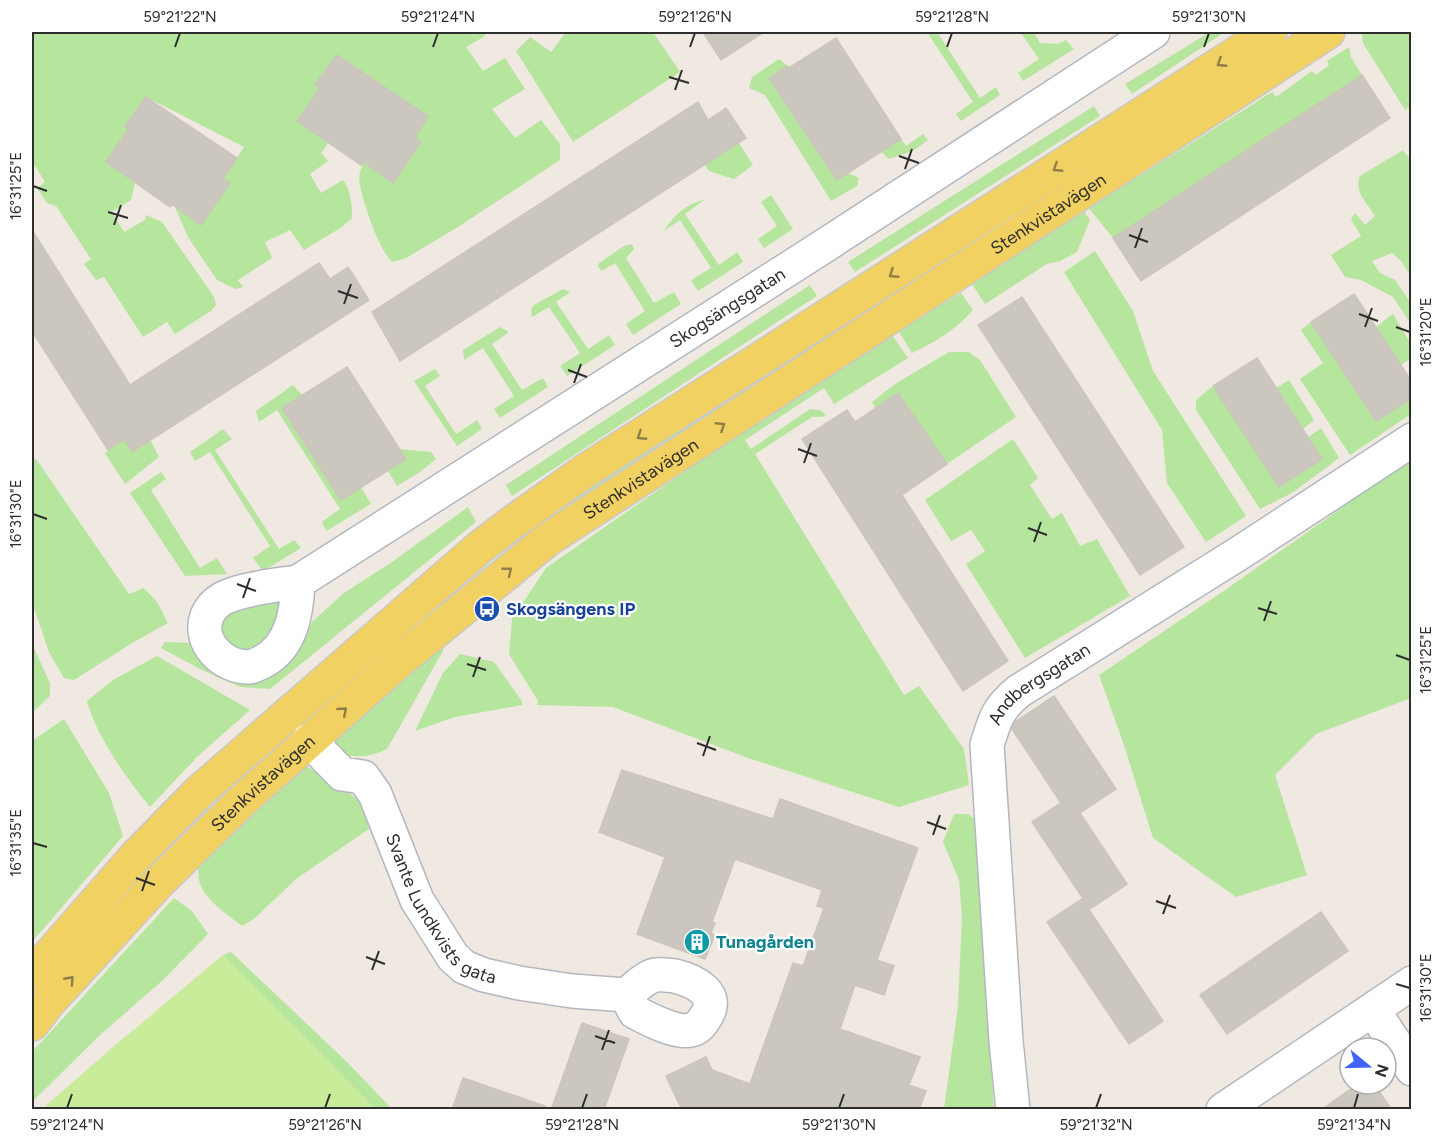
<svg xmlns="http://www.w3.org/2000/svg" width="1443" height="1141" font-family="Figtree,sans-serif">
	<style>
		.green { fill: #b6e59e }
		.pitch { fill: #c9ec9a }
		.building { fill: #cbc7bf; stroke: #cbc5ba; stroke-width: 1.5 }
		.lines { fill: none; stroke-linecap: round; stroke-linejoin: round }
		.minor-casing { stroke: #b4b7c1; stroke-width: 36 }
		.major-casing { stroke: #c9c9c9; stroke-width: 36 }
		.minor { stroke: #fff; stroke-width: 33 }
		.major { stroke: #f2d163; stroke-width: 33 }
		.oneway { stroke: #908048 }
		.ticks { fill: none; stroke: #2e2e2e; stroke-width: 2 }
		.labels { text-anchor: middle; stroke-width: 4.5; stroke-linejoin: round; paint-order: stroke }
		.street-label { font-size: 18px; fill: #2e2e2e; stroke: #fff }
		.transit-label { font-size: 18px; font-weight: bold; fill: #164399; stroke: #fff; text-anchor: start }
		.culture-label { font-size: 18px; font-weight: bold; fill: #0d838f; stroke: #fff; text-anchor: start }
		.neatline { fill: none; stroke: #2e2e2e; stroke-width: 2 }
		.ticks-label { font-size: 15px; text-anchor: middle; fill: #2e2e2e }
	</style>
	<rect width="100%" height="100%" fill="#efe9e1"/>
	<path class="green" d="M32 32H483L485 36 466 47 483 71 505 58 525 89 492 109 515 138 541 120 560 144V160L458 227 406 258 392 262C378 248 362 200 359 180 359 174 361 167 364 162L393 183 421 141 316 84 320 88 298 121 329 142 321 153 328 161 310 174 321 193 343 180C351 190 352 205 352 218L342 227 304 250 290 230 265 242 272 258 238 280 243 287 236 289 217 280 188 237 174 205 202 224 230 184 223 179 244 147 146 97 125 126 128 130 106 162 135 183 131 200 112 212 124 232 145 220 146 215 162 222 214 297 216 305 211 311 175 334 167 322 143 337 104 277 96 280 84 264 91 259 56 206 47 203 37 188 45 182 32 161Z
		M566 32H653L680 72 573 142 516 51 530 37 551 52Z
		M927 32H937L980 98 996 87 1000 95 961 121 956 114 973 102Z
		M1020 32H1034L1040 43 1058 44 1066 40 1074 49 1023 81 1018 73 1039 59Z
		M1210 32H1225L1132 94 1125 84Z
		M1366 32H1411V106L1405 110 1363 43 1362 34Z
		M1349 47 1351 57 1362 75 1113 238 1092 212 1089 208 1272 92 1276 97 1312 71 1316 75 1329 65 1327 61Z
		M779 59 788 66 769 78 837 180 848 173 859 178 857 186 831 201 765 95 749 88 752 77Z
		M1094 106 1100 116 855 272 848 262Z
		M923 134 928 140 913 151 889 159 881 152 901 139 906 146Z
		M739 143 753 165 734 179 709 171 705 165Z
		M1403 150 1411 161V276L1401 261 1392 253 1372 261 1380 273 1395 280 1411 303V324L1393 297 1361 280 1345 277 1331 255 1361 236 1351 219 1355 213 1365 225 1375 216C1368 204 1353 191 1360 176Z
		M771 195 793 229 764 248 758 239 777 226 761 202Z
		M704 200 685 214 719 265 737 252 743 262 698 291 691 280 711 268 680 220 664 231C673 216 687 203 704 200Z
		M1084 211 1090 220 1077 252 1060 261 1047 264 985 304 972 284Z
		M632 244 634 249 626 258 654 303 674 292 681 304 633 335 626 324 645 311 615 263 602 271 598 267 599 263 624 246Z
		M1095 251 1133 311 1153 371 1246 516 1206 542 1167 483 1162 430 1064 272Z
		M810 285 817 296 512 496 506 485Z
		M563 289 570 292 556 302 588 349 609 335 615 345 567 376 560 366 580 353 549 307 532 317 531 309 534 305Z
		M961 293 973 310C954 331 937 341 912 353L898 330Z
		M1393 314 1411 344V358L1401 365 1376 327Z
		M849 315 853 323 525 541 522 532Z
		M1311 322 1376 421 1411 398V414L1350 455 1300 379 1323 363 1301 330Z
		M500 327 509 332 492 344 522 390 543 378 548 387 500 418 494 409 514 396 483 348 464 360 463 350Z
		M892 335 908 358 834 404 824 388 745 440 751 449 810 409 820 410 826 415 822 417H812L755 454 904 695 919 686 964 749 969 785 899 807 748 758 613 707 537 705 538 701 509 654 512 619 546 568 740 433Z
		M949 352H969L980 360 1016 417 947 464 898 393 875 408 872 402 895 384Z
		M435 369 440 376 425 386 456 434 477 420 482 429 457 446 414 381Z
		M1289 380 1314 420 1303 429 1276 388Z
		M293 385 302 395 283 408 341 500 361 487 371 504 326 531 322 522 340 509 277 410 259 422 256 411Z
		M1213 386 1308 437 1321 428 1339 458 1292 493 1260 509 1196 410V400Z
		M223 429 232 439 215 450 279 549 294 540 301 548 263 571 253 558 270 546 210 452 195 461 190 452Z
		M124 439 132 452 151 441 159 457 125 484 105 453Z
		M1013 439 1038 478 1030 485 1052 519 1062 513 1080 546 1097 539 1130 596 1025 658 966 564 985 551 971 530 951 541 925 500Z
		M400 449 431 452 436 459 420 472 397 486 388 471 406 459Z
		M36 459 129 594 144 588 157 602 168 623 132 643 74 680 64 678 49 652 32 602V461Z
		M1411 459V698L1316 734 1275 775 1307 875 1236 897 1153 838 1124 745 1099 675 1228 588Z
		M161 472 166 479 151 490 200 568 217 558 227 574 185 576 130 493Z
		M468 507 476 522 270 689 240 687 200 669 161 648 165 642 192 643 211 661 293 650 313 621 344 593 392 562Z
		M279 601 285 606 271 635 249 655 221 642 219 614 231 604Z
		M32 644 50 683V696L32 713Z
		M444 649 387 749C367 758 352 759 333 751L330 733 422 651Z
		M460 654 494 662 522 701V705L455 717 415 731 443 673Z
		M157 656 250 710 197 757 150 807C126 778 97 737 87 701L113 680Z
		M64 719 109 793 123 836 32 942V741Z
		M306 766 342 787 364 805 369 829 296 879 254 919 242 926C222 910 193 894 199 865L289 768Z
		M954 814H968L975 819 994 1109H944L958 1006 962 915 959 880 943 842Z
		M174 898 192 911 208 934 163 980 99 1036 32 1102V1052Z
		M231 952 347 1062 392 1109H375L223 955Z"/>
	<path class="pitch" d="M223 955 375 1109H42L113 1047Z"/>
	<path class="building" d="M703 32H764L721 60Z
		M836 38 901 139 837 180 769 78 788 66 789 68Z
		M337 55 428 116 415 137 421 142 393 183 364 162 361 165 297 121 320 88 315 84Z
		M1362 75 1390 118 1141 281 1113 238Z
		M146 97 237 158 223 179 230 183 201 225 172 204 170 207 106 162 128 130 125 126Z
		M698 102 708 120 726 108 746 138 400 361 372 312Z
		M32 230 130 385 319 263 330 279 348 267 369 300 132 452 124 439 108 450 32 331Z
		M1354 294 1412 382V398L1376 421 1311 322Z
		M1022 297 1184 547 1140 575 978 325Z
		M1257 358 1322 459 1279 487 1213 386Z
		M347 367 406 459 341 500 282 408Z
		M898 393 947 464 902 495 1008 661 963 691 802 439 847 410 855 422Z
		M1054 696 1116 789 1080 813 1127 884 1090 909 1032 822 1061 803 1012 729 1015 722Z
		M622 770 773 819 780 799 918 848 877 960 894 966 884 995 855 985 840 1029 920 1057 909 1085 926 1091 919 1110H682L666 1076 706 1057 712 1070 750 1084 793 963 803 966 824 908 817 906 822 890 735 859 712 922 715 923 711 933 715 935 705 959 637 934 665 857 599 832Z
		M1082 899 1163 1021 1129 1044 1047 922Z
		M1321 912 1348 951 1227 1034 1200 995Z
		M582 1023 629 1039 604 1110H551Z
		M463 1078 545 1106 544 1110H452Z
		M1358 1084H1374L1392 1110H1321Z"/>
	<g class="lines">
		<g class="minor-casing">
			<g id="minor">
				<path id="s1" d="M298 582C297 611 292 647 262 662 258 664 254 666 250 667 223 668 197 642 207 616 210 609 215 603 222 599 239 589 278 585 298 582L821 248 1153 32"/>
				<path id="s2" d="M309 740 342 774 363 777 375 794 417 900 453 957 464 967 484 975 519 983 572 991 626 995 635 1012C648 1019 677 1034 691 1030 697 1029 702 1023 705 1018 722 994 695 981 675 976 666 975 655 973 648 978 640 982 633 990 626 995"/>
				<path d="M1373 1010 1412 1069"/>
				<path id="s3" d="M1013 1110 1006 1041 987 745C995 719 997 709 1019 691L1241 552 1412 440"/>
				<path d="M1223 1110 1412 983"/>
			</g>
		</g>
		<g class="major-casing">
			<g id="major">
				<path d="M32 975 135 857 200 791 479 548 513 522 585 471 1270 32"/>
				<path id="s4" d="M32 1024 48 1003 159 882 243 800 403 658 547 540 1328 32"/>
			</g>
		</g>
		<use href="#minor" class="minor"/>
		<use href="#major" class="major"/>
	</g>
	<defs><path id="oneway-chevron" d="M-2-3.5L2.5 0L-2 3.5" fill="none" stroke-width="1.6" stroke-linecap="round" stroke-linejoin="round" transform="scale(1.5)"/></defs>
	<g class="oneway">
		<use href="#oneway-chevron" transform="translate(1221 63) rotate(147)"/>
		<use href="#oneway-chevron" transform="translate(1057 168) rotate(147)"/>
		<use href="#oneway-chevron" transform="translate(893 274) rotate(147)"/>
		<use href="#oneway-chevron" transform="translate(721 426) rotate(-33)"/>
		<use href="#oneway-chevron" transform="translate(641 436) rotate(147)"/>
		<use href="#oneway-chevron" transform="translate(508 571) rotate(-39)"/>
		<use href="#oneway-chevron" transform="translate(343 711) rotate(-41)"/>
		<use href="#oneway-chevron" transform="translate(70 980) rotate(-48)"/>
	</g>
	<path class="ticks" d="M175 47 180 33M433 47 438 33M690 47 695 33M947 47 952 33M1204 47 1209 33M669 77 689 83M675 90 682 70M899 156 919 163M905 169 912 149M33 186 47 191M108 212 128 218M114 225 121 205M1129 235 1148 242M1135 248 1142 228M338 291 358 298M344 304 351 284M1359 314 1378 321M1365 327 1372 308M1396 327 1410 332M568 370 587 377M574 383 581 364M798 449 817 456M804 463 811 443M33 514 47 519M1028 528 1047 535M1034 542 1041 522M237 584 256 591M243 598 250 578M1258 608 1277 614M1264 621 1271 601M1396 655 1410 660M467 664 486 670M473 677 480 657M697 743 716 750M703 756 710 736M927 822 946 829M933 835 940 815M33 843 47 847M136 878 155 885M142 891 149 871M1156 901 1176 908M1163 914 1170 895M366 957 385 964M372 970 379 951M1396 984 1410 988M595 1036 615 1043M602 1050 609 1030M67 1108 72 1094M325 1108 330 1094M582 1108 587 1094M839 1108 844 1094M1096 1108 1101 1094M1354 1108 1358 1094"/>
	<defs>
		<g id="bus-disc" transform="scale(1.35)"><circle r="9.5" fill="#1a4fb4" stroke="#fff"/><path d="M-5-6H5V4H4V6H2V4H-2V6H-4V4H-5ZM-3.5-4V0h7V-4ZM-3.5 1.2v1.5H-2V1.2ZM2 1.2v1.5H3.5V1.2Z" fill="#fff"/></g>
		<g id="building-disc" transform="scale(1.35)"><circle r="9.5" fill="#0f9aa8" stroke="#fff"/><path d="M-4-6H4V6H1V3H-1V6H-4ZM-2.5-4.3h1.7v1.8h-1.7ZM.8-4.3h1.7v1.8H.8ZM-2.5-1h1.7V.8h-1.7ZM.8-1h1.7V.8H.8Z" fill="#fff"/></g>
	</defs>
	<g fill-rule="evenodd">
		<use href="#bus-disc" x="487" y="609"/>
		<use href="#building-disc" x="697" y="942"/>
	</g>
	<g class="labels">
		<g class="street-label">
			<text dy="6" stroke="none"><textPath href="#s4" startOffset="1306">Stenkvistavägen</textPath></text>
			<text dy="6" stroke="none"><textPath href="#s1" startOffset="794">Skogsängsgatan</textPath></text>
			<text dy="6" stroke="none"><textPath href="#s4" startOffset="820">Stenkvistavägen</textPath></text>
			<text dy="6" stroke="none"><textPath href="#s3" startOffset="450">Andbergsgatan</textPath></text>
			<text dy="6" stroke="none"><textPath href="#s4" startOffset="334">Stenkvistavägen</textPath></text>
			<text dy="6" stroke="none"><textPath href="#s2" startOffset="226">Svante Lundkvists gata</textPath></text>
		</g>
		<g class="transit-label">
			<text x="506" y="615">Skogsängens IP</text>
		</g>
		<g class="culture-label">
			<text x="716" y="948">Tunagården</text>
		</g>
	</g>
	<rect width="1443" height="1141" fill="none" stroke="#ffffff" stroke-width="66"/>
	<g transform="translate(1368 1066) rotate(109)"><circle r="28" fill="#ffffff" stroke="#ababab" stroke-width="1.5"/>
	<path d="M0-4.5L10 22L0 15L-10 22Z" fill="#4264fb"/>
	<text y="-9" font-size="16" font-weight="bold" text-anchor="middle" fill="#2e2e2e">N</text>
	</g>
	<rect x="33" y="33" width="1377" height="1075" class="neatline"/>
	<g class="ticks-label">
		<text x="180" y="22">59°21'22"N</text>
		<text x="438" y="22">59°21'24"N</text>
		<text x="695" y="22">59°21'26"N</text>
		<text x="952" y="22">59°21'28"N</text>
		<text x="1209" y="22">59°21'30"N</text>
		<text transform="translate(16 186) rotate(-90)" y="5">16°31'25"E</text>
		<text transform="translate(1426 332) rotate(-90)" y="5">16°31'20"E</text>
		<text transform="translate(16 514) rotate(-90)" y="5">16°31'30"E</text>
		<text transform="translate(1426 660) rotate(-90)" y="5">16°31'25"E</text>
		<text transform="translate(16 843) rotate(-90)" y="5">16°31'35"E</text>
		<text transform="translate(1426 988) rotate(-90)" y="5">16°31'30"E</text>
		<text x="67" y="1130">59°21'24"N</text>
		<text x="325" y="1130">59°21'26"N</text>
		<text x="582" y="1130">59°21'28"N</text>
		<text x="839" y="1130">59°21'30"N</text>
		<text x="1096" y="1130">59°21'32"N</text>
		<text x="1354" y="1130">59°21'34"N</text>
	</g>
</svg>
